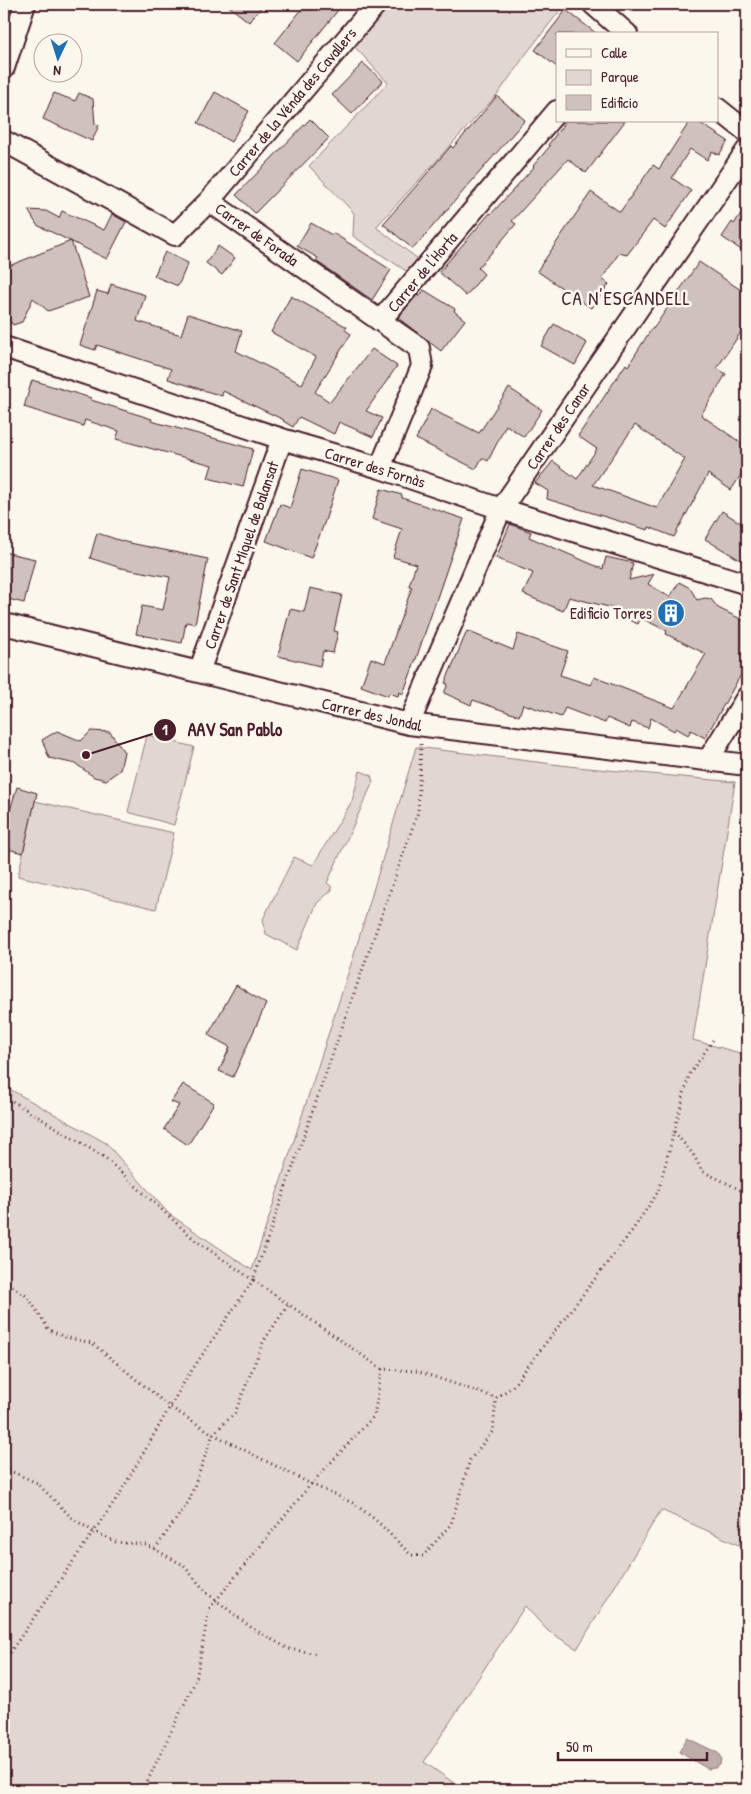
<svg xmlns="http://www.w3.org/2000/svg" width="751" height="1794" font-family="'Patrick Hand',sans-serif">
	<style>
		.green { fill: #e2d7d0; stroke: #967b7e }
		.water { fill: #bfadaa; stroke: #907477 }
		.building { fill: #cfc2bc; stroke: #4a1f2b; fill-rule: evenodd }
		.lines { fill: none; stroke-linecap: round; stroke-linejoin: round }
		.minor-casing { stroke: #4a1f2b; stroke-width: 24 }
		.path { stroke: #4a1f2b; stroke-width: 3; stroke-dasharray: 1 4; stroke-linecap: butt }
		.minor { stroke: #fbf7ec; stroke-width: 20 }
		.labels { text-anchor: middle; stroke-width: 5; stroke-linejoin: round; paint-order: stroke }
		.street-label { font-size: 16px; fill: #4a1f2b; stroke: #fbf7ec }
		.poi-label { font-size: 16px; fill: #4a1f2b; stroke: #fbf7ec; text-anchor: end }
		.quarter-label { font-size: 19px; letter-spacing: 1px; fill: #4a1f2b; stroke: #fbf7ec }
		.leader { fill: none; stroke: #4a1f2b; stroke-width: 2 }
		.callout-dot { fill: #4a1f2b; stroke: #fbf7ec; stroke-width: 2 }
		.mark-label { font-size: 15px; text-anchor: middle; font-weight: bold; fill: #fff }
		.callout-label { font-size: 18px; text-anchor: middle; font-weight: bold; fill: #4a1f2b; stroke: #fbf7ec; stroke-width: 5; stroke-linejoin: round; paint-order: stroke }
	</style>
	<rect width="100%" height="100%" fill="#fbf7ec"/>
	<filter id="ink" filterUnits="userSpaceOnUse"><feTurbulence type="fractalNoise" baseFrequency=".02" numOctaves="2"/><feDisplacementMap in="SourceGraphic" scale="10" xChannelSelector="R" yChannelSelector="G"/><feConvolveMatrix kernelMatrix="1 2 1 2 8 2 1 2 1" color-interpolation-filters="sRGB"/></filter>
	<g filter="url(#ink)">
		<path class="green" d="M388 4H456L459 6 462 4H565L526 54 500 91 376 227 418 259 406 271 353 236 354 213 309 166 388 83 354 46Z
			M147 735 194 747 174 825 128 812Z
			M416 747 577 767 735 782 693 1040 747 1055V1525L739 1545 661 1510 577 1649 548 1631 525 1606 424 1762 464 1790H4V1086L106 1143 169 1214 252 1270 353 958Z
			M360 771 371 775 373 782 327 883 331 886 332 890 317 903 297 950 266 934 263 919 294 857 313 865 352 801Z
			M35 801 174 833 156 909 18 876Z"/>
		<path class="water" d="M687 1738 718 1753 721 1758 720 1765 715 1768 708 1769 679 1752Z"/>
		<path class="building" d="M226 4H264L249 22Z
			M306 4H343L297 61 275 43Z
			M566 10 597 34H557V67L535 50Z
			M363 63 383 81 352 114 332 95Z
			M215 92 249 111 231 142 198 123Z
			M54 93 75 101 79 93 93 99 95 124 99 125 92 141 43 119Z
			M497 96 525 120 413 249 383 224 451 146 453 148Z
			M310 119 329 138 255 213 236 195Z
			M566 121H625L586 173 568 159 512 221 516 224 478 268 484 274 466 296 439 272 490 213 491 214 534 167 533 166 550 146 548 145Z
			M690 121H697L728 141 719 155 712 151 707 160 690 149 672 178 691 191 665 229 653 220 627 255 619 253 602 279 609 284 591 308 537 271 591 192 620 212 653 165 659 169Z
			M747 204V254L722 237 732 222 734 224Z
			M28 210 46 211 59 218 62 211 104 230 112 214 126 222 107 259 37 225Z
			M311 223 332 235 333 233 391 270 372 300 316 261 318 258 297 246Z
			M71 241 89 297 48 311 33 298 22 322 13 325 11 322 4 323V268Z
			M218 246 235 258 222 275 206 263Z
			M165 252 188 263 178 286 154 276Z
			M699 262 747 294V323L717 368 726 374 701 415 747 447V466L731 490 708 474 674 537 649 527 648 530 547 499 548 491 535 483 553 461 577 479 597 449 578 436 626 364 628 366 652 328 653 329ZM635 425 685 459 657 508 593 485Z
			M111 284 145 295 137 321 181 335 188 314 242 331 236 351 302 384 316 357 271 332 291 296 347 327 345 330 351 334 315 392 330 402 372 349 397 366 366 411 382 418 373 437 339 422 334 434 299 417 293 427 283 421 284 420 223 391 222 396 168 379 171 369 97 345 95 350 80 345 97 291 108 294Z
			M424 290 455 309 454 311 465 320 441 351 398 318 417 295 419 297Z
			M554 324 587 343 575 365 541 346Z
			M32 380 91 398V400L152 419 151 421 253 449 243 487 208 478 212 465 116 439 119 431 85 420 83 426 24 407Z
			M509 388 542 410 524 437 506 425 488 461 482 458 476 469 416 439 431 409 479 433Z
			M302 469 338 480 325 521 311 558 266 541 280 504 290 508Z
			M381 489 402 495V498L464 519 416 659 403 694 399 692 398 696 389 693 388 696 361 686 371 658 385 663 412 587 409 586 416 564 393 557 402 529 372 519Z
			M722 511 747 527V564L705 539Z
			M510 524 531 532 529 537 603 569 606 557 633 563 629 580 654 574 648 584 670 597 679 582 690 588 697 600 705 598 711 599 718 608 747 622V664L705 738 691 730 688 735 676 728 674 731 651 718 648 728 632 722 630 728 607 718 605 723 565 708 561 717 523 704 519 716 473 700 471 705 444 693 448 684 445 683 467 631 513 650 518 634 568 651 560 675 591 685 594 677 674 708 706 654 666 634 667 631 641 618 638 624 622 617 625 611 569 597 563 611 523 594 533 573 496 558Z
			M97 533 125 542 208 559 195 624 186 622 182 643 136 634 142 606 163 610 170 577 121 568 90 558Z
			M4 552 35 559 24 603 4 598Z
			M310 588 342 595 334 631 338 632 333 653 323 651 320 666 278 656 290 609 304 612Z
			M57 731 81 741 91 731 110 732 124 752 120 770 106 780 94 777 76 764 49 758 42 740Z
			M17 787 37 793 23 853 4 848V816L8 817Z
			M236 985 266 1004 233 1077 219 1071 230 1047 208 1035Z
			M183 1084 214 1103 188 1145 164 1129 179 1105 171 1102Z"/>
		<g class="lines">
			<g class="minor-casing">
				<path id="minor" d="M593 4 627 34
					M4 68 25 4
					M717 108 747 132
					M4 141 175 235 209 201 419 348 422 366 380 468
					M209 201 376 4
					M380 321 557 111
					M4 347 282 439 380 468 501 509 747 584
					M4 624 409 724 747 765
					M199 672 282 439
					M409 724 501 509 747 150
					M708 760 747 697"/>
			</g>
			<path class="path" d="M421 744 418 812 253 1280 382 1369 417 1371 496 1398 512 1387 634 1228 658 1192 689 1075 713 1040
				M4 1096 104 1157 195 1240 253 1280 186 1379 119 1495 4 1661
				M674 1132 693 1154 702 1171 741 1190 747 1195
				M4 1281 28 1297 49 1330 65 1337 92 1343 170 1407 213 1434 311 1484 355 1504 378 1522 411 1555 423 1556 451 1524 470 1460 493 1431 496 1398
				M4 1468 37 1483 73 1519 93 1531 116 1542 147 1545 183 1565 207 1593 253 1629 289 1649 318 1654
				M155 1549 189 1501 213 1434 235 1413 263 1342 288 1305
				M143 1790 196 1680 209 1609 311 1484 374 1416 382 1369"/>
			<use href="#minor" class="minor"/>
		</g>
	</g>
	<defs>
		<g id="building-disc" transform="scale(1.4375)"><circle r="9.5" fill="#1f6fb2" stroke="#fbf7ec"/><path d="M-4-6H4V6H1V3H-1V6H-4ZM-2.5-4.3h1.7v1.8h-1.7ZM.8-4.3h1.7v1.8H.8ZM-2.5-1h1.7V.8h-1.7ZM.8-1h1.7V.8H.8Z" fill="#fff"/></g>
	</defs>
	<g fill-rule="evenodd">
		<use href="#building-disc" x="671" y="613"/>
	</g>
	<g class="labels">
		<g class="street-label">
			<text transform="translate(292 102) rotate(-50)" y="6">Carrer de la Vénda des Cavallers</text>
			<text transform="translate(257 234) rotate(35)" y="6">Carrer de Forada</text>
			<text transform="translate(422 272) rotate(-50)" y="6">Carrer de l'Horta</text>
			<text transform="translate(558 426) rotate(-56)" y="6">Carrer des Canar</text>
			<text transform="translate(375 467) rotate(17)" y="6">Carrer des Fornàs</text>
			<text transform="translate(241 555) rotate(-71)" y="6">Carrer de Sant Miquel de Balansat</text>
			<text transform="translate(372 714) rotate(13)" y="6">Carrer des Jondal</text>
		</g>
		<g class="poi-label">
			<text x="652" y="619">Edificio Torres</text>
		</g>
		<g class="quarter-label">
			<text x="626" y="305">CA N'ESCANDELL</text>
		</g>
	</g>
	<path class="leader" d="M86 755L165 730"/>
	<g class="callout-dot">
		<circle cx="86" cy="755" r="5"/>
		<circle cx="165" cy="730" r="12"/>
	</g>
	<g class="mark-label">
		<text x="165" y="735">1</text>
	</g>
	<g class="callout-label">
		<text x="235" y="736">AAV San Pablo</text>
	</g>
	<rect width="751" height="1794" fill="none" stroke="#fbf7ec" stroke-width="20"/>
	<rect x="10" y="10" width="731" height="1774" fill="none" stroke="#4a1f2b" stroke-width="2" filter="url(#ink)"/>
	<rect x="556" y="32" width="162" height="90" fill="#fbf7ec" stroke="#b4a19f"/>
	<rect x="566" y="49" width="25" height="8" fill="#fbf7ec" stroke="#b4a19f"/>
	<text x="601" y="58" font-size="15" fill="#4a1f2b">Calle</text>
	<rect x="566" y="70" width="25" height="15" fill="#e2d7d0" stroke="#b4a19f"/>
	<text x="601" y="82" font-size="15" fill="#4a1f2b">Parque</text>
	<rect x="566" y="95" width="25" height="15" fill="#cfc2bc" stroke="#b4a19f"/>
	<text x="601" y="108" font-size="15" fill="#4a1f2b">Edificio</text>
	<g transform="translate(58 58) rotate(184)"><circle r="24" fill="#fbf7ec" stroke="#b4a19f"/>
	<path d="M0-4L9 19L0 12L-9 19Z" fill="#1f6fb2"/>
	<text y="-8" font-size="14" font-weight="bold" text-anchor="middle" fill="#4a1f2b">N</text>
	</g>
	<path d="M558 1752v8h149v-8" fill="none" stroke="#4a1f2b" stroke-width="2.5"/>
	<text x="566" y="1752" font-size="15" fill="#4a1f2b" stroke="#fbf7ec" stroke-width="4" paint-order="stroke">50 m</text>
</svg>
